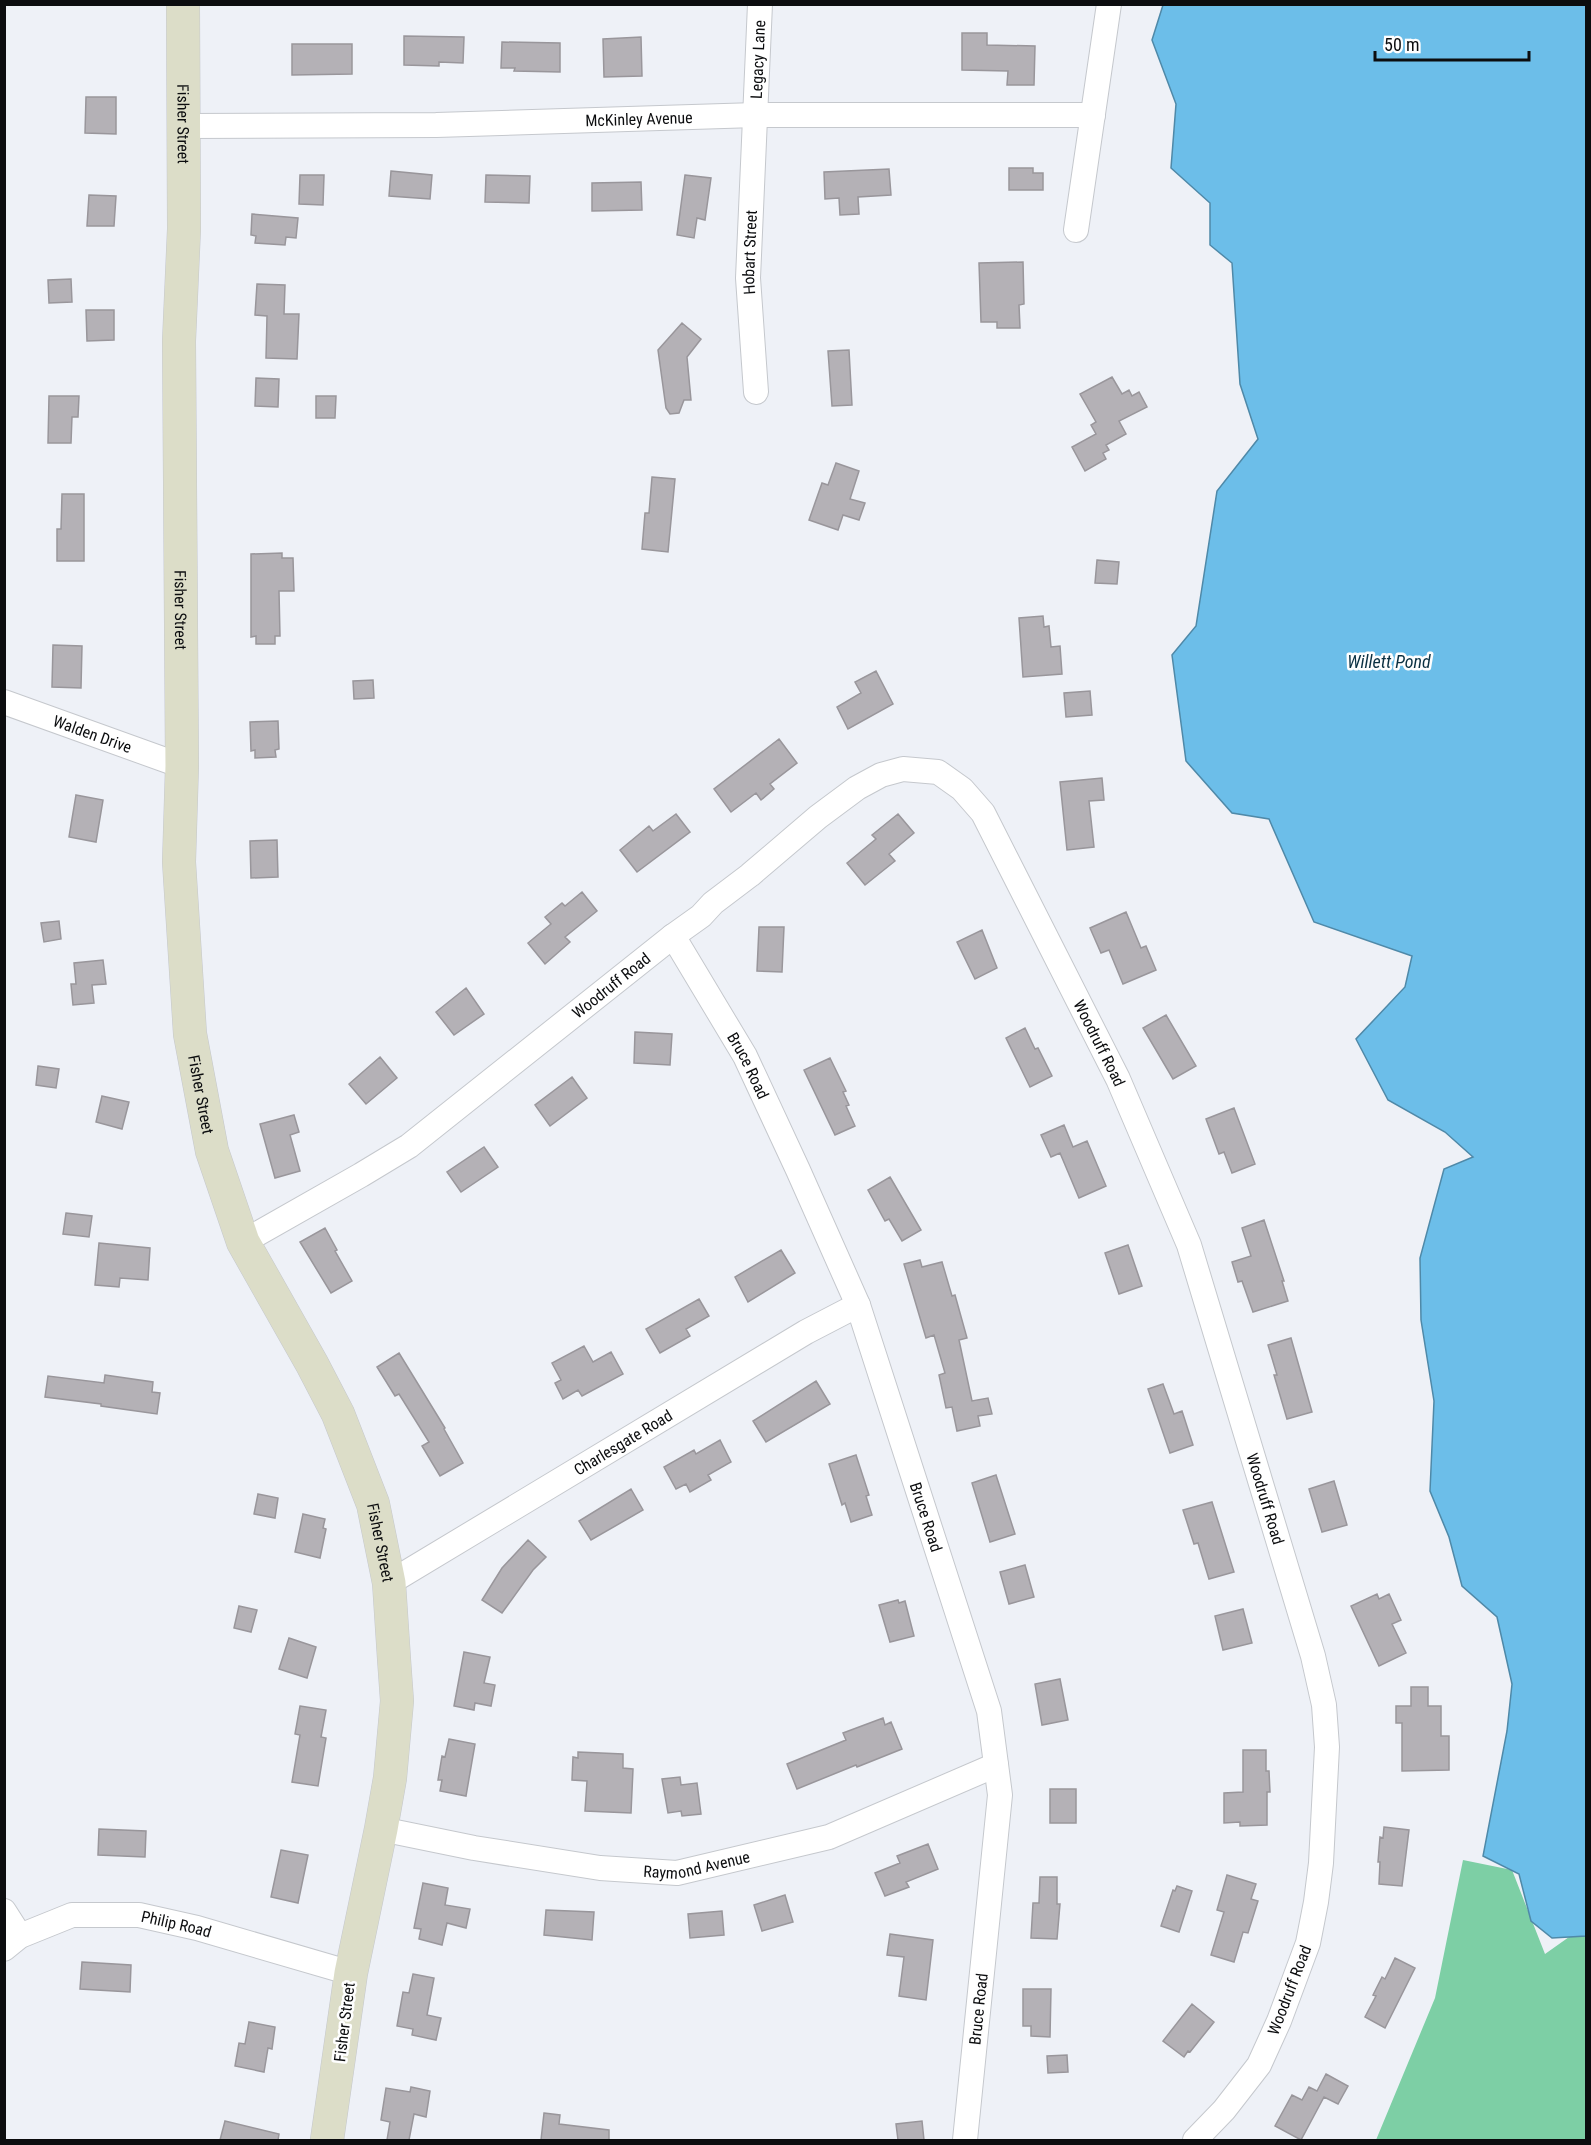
<svg xmlns="http://www.w3.org/2000/svg" width="1591" height="2145" font-family="'Roboto Condensed',sans-serif">
	<style>
		.forest { fill: #7dcfa5 }
		.water { fill: #6cbee9; stroke: #4f89a8; stroke-width: 1.5 }
		.building { fill: #b4b1b6; stroke: #99969b; stroke-width: 1.5 }
		.lines { fill: none; stroke-linecap: round; stroke-linejoin: round }
		.minor-casing { stroke: #c5c8cd; stroke-width: 26 }
		.secondary-casing { stroke: #c5c8cd; stroke-width: 34 }
		.minor { stroke: #fff; stroke-width: 24 }
		.secondary { stroke: #dcddc8; stroke-width: 33 }
		.labels { text-anchor: middle; stroke-width: 5; stroke-linejoin: round; paint-order: stroke }
		.street-label { font-size: 16px; fill: #0c0d0f; stroke: #fefefe }
		.water-label { font-size: 18px; font-style: italic; fill: #0a3042; stroke: #fefefe }
	</style>
	<rect width="100%" height="100%" fill="#eef1f7"/>
	<path class="forest" d="M1463 1860 1512 1870 1545 1954 1586 1925V2140H1376L1435 1998Z"/>
	<path class="water" d="M1163 5H1586V1936L1552 1938 1531 1921 1519 1874 1483 1856 1507 1731 1512 1684 1497 1617 1462 1586 1449 1537 1430 1491 1434 1401 1421 1320 1420 1258 1444 1169 1473 1157 1445 1132 1388 1100 1356 1039 1405 987 1412 956 1314 922 1269 819 1232 813 1186 761 1172 655 1196 626 1217 491 1258 439 1240 384 1232 263 1210 245V203L1171 168 1176 104 1152 40Z"/>
	<path class="building" d="M962 33H987V45L1035 46 1034 85H1007L1008 71 962 70Z
		M404 36 464 37 463 63 439 62V66L404 65Z
		M641 37 642 76 604 77 603 39Z
		M502 42 560 43V72L514 71 515 68H501Z
		M292 44H352V74L292 75Z
		M86 97H116V134L85 133Z
		M1009 168H1033V173H1043V190H1009Z
		M889 169 891 195 858 197 859 214 840 215 839 198 825 199 824 172Z
		M391 171 432 175 430 199 389 196Z
		M300 175H324L323 205 299 204Z
		M486 175 530 176 529 203 485 202Z
		M685 175 711 178 705 220 697 218 694 238 677 235Z
		M641 182 642 210 592 211V183Z
		M89 195 116 196 114 226H87Z
		M252 214 298 218 296 238 286 237 285 245 255 243 256 236 251 235Z
		M1023 262 1024 304 1019 305 1020 328H997V322H981L979 263Z
		M71 279 72 302 49 303 48 280Z
		M257 284 285 285 284 314H299L297 359 266 358 267 316 255 315Z
		M86 310H114V340L87 341Z
		M682 323 701 339 687 357 691 400H684L679 413 670 414 666 408 658 350Z
		M849 350 852 405 832 406 828 351Z
		M1112 377 1122 394 1129 390 1132 396 1139 392 1147 407 1119 421 1126 434 1106 445 1109 450 1103 453 1106 459 1085 471 1072 447 1096 434 1091 425 1096 422 1080 394Z
		M256 378 279 379 278 407 255 406Z
		M49 396H79L78 417H72L71 443H48Z
		M316 396H336L335 418H316Z
		M836 463 859 471 850 499 865 503 859 520 843 515 838 530 809 520 822 483 828 485Z
		M652 477 675 479 668 552 642 549 645 513H649Z
		M62 494H84V561H57V529H61Z
		M282 553V558H293L294 591H279L280 636H275V644H256V636L251 637V554Z
		M1097 560 1119 562 1117 584 1095 583Z
		M1043 616 1044 627 1049 626 1051 647 1060 646 1062 674 1023 677 1019 618Z
		M53 645 82 646 81 688 52 687Z
		M876 671 893 704 848 729 837 707 861 693 855 682Z
		M373 680 374 698 354 699 353 681Z
		M1090 691 1092 715 1066 717 1064 693Z
		M278 721 279 749 275 750 276 757 255 758V750L251 751 250 722Z
		M779 739 797 763 770 784 774 789 761 800 756 793 731 812 714 789Z
		M1102 778 1104 800 1089 801 1094 847 1067 850 1060 782Z
		M76 795 103 800 96 842 69 837Z
		M676 814 690 832 637 872 620 850 649 826 653 831Z
		M898 814 914 833 889 854 895 861 865 885 847 863 876 839 872 835Z
		M277 840 278 877 251 878 250 841Z
		M582 892 597 911 565 937 570 942 545 964 528 943 551 924 545 917 562 903 565 906Z
		M1126 912 1141 948 1146 946 1156 970 1123 984 1109 950 1101 953 1090 928Z
		M59 921 61 939 44 942 41 923Z
		M759 927H784L782 972 757 971Z
		M982 930 997 968 975 979 957 942Z
		M103 960 106 984 92 985 94 1003 73 1005 71 984H76L74 963Z
		M466 988 484 1014 454 1035 436 1012Z
		M1166 1015 1196 1066 1173 1079 1143 1028Z
		M1025 1028 1035 1049 1038 1048 1052 1076 1030 1087 1006 1038Z
		M635 1032 672 1034 670 1065 634 1063Z
		M380 1057 397 1078 366 1104 349 1084Z
		M830 1058 846 1091 843 1092 849 1105 846 1106 855 1126 835 1135 804 1070Z
		M38 1066 59 1069 56 1088 36 1085Z
		M572 1077 587 1098 550 1126 535 1105Z
		M102 1096 129 1102 122 1129 96 1122Z
		M1234 1108 1255 1164 1232 1173 1224 1152 1219 1154 1206 1119Z
		M294 1115 299 1132 290 1135 300 1171 275 1178 260 1124Z
		M1064 1125 1073 1147 1087 1141 1106 1186 1079 1198 1060 1153 1051 1157 1041 1135Z
		M484 1147 498 1167 461 1192 447 1172Z
		M890 1177 921 1230 902 1241 889 1219 885 1221 868 1190Z
		M66 1213 92 1216 89 1237 63 1234Z
		M1264 1220 1284 1281H1282L1288 1301 1253 1312 1242 1281 1238 1282 1232 1262 1251 1256 1242 1228Z
		M325 1228 337 1250 335 1251 352 1281 331 1293 300 1242Z
		M99 1243 150 1248 148 1280 120 1278 119 1287 95 1285Z
		M1128 1245 1142 1286 1119 1294 1105 1253Z
		M781 1250 795 1273 748 1302 735 1277Z
		M920 1260 922 1267 942 1262 952 1296 955 1295 967 1338 959 1340 972 1401 988 1398 992 1414 978 1416 980 1426 957 1431 952 1407 946 1408 939 1375 945 1373 934 1335 926 1338 904 1264Z
		M699 1299 709 1316 686 1329 690 1336 660 1353 646 1329Z
		M1291 1338 1312 1412 1287 1419 1274 1375H1277L1268 1345Z
		M584 1346 593 1362 611 1352 623 1374 582 1396 578 1390 563 1399 555 1383 561 1380 552 1363Z
		M399 1353 445 1428 444 1429 463 1463 440 1476 422 1446 429 1442 399 1394 395 1396 377 1367Z
		M105 1375 153 1382 152 1392 160 1393 157 1414 101 1406V1404L45 1397 48 1376 104 1383Z
		M816 1381 830 1404 766 1442 753 1421Z
		M1163 1384 1174 1414 1182 1411 1193 1445 1170 1453 1148 1389Z
		M720 1440 731 1462 708 1475 711 1480 690 1492 686 1484 676 1489 664 1467 694 1450 696 1454Z
		M856 1455 869 1495 866 1496 872 1515 851 1522 845 1503 842 1505 829 1464Z
		M996 1475 1015 1534 990 1542 972 1483Z
		M1334 1481 1347 1525 1322 1532 1309 1489Z
		M631 1489 643 1510 591 1540 579 1521Z
		M258 1494 278 1498 275 1518 254 1514Z
		M1212 1502 1234 1572 1209 1579 1198 1543 1194 1544 1183 1510Z
		M303 1514 325 1519 323 1528 326 1529 320 1558 295 1552Z
		M528 1540 546 1557 533 1570 502 1613 482 1600 502 1568Z
		M1025 1565 1034 1597 1009 1604 1000 1572Z
		M1377 1594 1379 1599 1389 1594 1401 1620 1392 1624 1406 1653 1379 1666 1351 1606Z
		M898 1600 899 1603 905 1601 914 1636 890 1642 879 1605Z
		M239 1606 257 1610 251 1632 234 1628Z
		M1243 1609 1252 1643 1223 1650 1215 1616Z
		M289 1638 316 1647 307 1678 279 1669Z
		M464 1652 490 1657 484 1683 495 1685 491 1706 475 1703 474 1710 454 1706Z
		M1060 1679 1068 1720 1042 1725 1035 1684Z
		M1411 1687H1428V1706H1441V1736H1449V1770L1402 1771V1723H1396V1706H1411Z
		M300 1706 326 1710 321 1737 326 1738 318 1786 292 1782 300 1735 295 1734Z
		M883 1718 885 1725 891 1722 902 1749 857 1767 856 1765 797 1789 787 1764 846 1740 843 1733Z
		M449 1739 475 1744 466 1796 440 1791 442 1780H438L442 1756 445 1757Z
		M1243 1750H1266V1771H1269L1270 1792H1267V1825L1240 1826V1822L1224 1823V1793L1243 1792Z
		M578 1752 623 1754V1768L633 1769 631 1813 585 1811 587 1781 572 1780 573 1757 578 1758Z
		M680 1777 681 1785 697 1783 701 1814 682 1816 681 1811 668 1813 662 1779Z
		M1050 1789H1076V1823H1050Z
		M1384 1827 1409 1830 1402 1886 1379 1884 1380 1862H1378L1380 1837 1383 1838Z
		M99 1829 146 1831 145 1857 98 1855Z
		M928 1844 938 1869 906 1882 909 1887 885 1896 875 1873 900 1863 897 1856Z
		M281 1850 308 1855 298 1903 271 1897Z
		M1227 1875 1256 1884 1251 1899 1258 1901 1248 1933 1243 1932 1234 1962 1211 1955 1224 1912 1217 1910Z
		M1040 1877H1057V1904H1060L1057 1939 1031 1938 1033 1903H1039Z
		M423 1883 448 1888 445 1905 470 1909 466 1928 447 1923 442 1945 419 1939 421 1929 414 1928Z
		M1177 1886 1192 1891 1179 1932 1161 1926 1173 1890 1175 1891Z
		M785 1895 793 1922 762 1931 754 1905Z
		M546 1910 594 1912 592 1940 544 1935Z
		M722 1911 724 1935 690 1938 688 1914Z
		M890 1934 933 1940 926 2000 899 1996 904 1957 887 1955Z
		M1395 1958 1415 1968 1385 2028 1365 2017 1376 1996 1373 1995 1382 1977 1385 1979Z
		M82 1962 131 1965 130 1992 80 1989Z
		M413 1974 434 1978 427 2015 441 2018 436 2040 412 2035 413 2029 397 2026 403 1992 409 1993Z
		M1023 1989H1051L1050 2037 1031 2036V2026H1023Z
		M1192 2004 1214 2022 1190 2052 1188 2051 1184 2057 1163 2041Z
		M249 2022 275 2027 272 2049 268 2048 264 2072 235 2066 239 2043 245 2044Z
		M1067 2055 1068 2072 1048 2073 1047 2056Z
		M1326 2074 1348 2086 1338 2104 1324 2097 1301 2140 1275 2126 1292 2095 1302 2100 1309 2087 1317 2091Z
		M411 2087 430 2091 426 2117 414 2114 409 2140H387L390 2122 381 2120 386 2088 410 2092Z
		M544 2113 560 2115 559 2124 609 2130V2140H541Z
		M225 2121 279 2134 278 2140H220Z
		M922 2121 924 2140H898L896 2124Z"/>
	<g class="lines">
		<g class="minor-casing">
			<g id="minor">
				<path id="s1" d="M185 126 436 125 756 115H1093"/>
				<path d="M1076 230 1109 4"/>
				<path id="s2" d="M756 392 748 278 760 4"/>
				<path id="s3" d="M4 702 182 766"/>
				<path id="s4" d="M673 936 745 1056 798 1170 858 1305 989 1711 1000 1795 965 2140"/>
				<path id="s5" d="M243 1242 361 1175 409 1146 673 936 701 916 713 903 750 875 818 817 857 788 881 775 903 769 938 772 962 789 983 813 1118 1079 1189 1245 1313 1656 1324 1705 1327 1747 1321 1863 1316 1902 1308 1943 1279 2021 1259 2065 1224 2110 1195 2140"/>
				<path id="s6" d="M389 1583 806 1332 858 1305"/>
				<path id="s7" d="M381 1829 474 1848 600 1868 677 1873 829 1837 996 1765"/>
				<path d="M4 1911 20 1936"/>
				<path id="s8" d="M4 1949 20 1936 72 1915H139L197 1928 351 1973"/>
			</g>
		</g>
		<g class="secondary-casing">
			<g id="secondary">
				<path id="s9" d="M183 4 184 229 179 341 182 766 179 862 190 1034 212 1151 243 1242 312 1364 338 1414 373 1504 389 1583 394 1659 397 1701 390 1778 381 1829 351 1973 327 2140"/>
			</g>
		</g>
		<use href="#minor" class="minor"/>
		<use href="#secondary" class="secondary"/>
	</g>
	<g class="labels">
		<g class="street-label">
			<text dy="6" stroke="none"><textPath href="#s2" startOffset="333">Legacy Lane</textPath></text>
			<text dy="6" stroke="none"><textPath href="#s1" startOffset="454">McKinley Avenue</textPath></text>
			<text dy="6" stroke="none"><textPath href="#s9" startOffset="120">Fisher Street</textPath></text>
			<text dy="6" stroke="none"><textPath href="#s2" startOffset="140">Hobart Street</textPath></text>
			<text dy="6" stroke="none"><textPath href="#s9" startOffset="606">Fisher Street</textPath></text>
			<text dy="6" stroke="none"><textPath href="#s3" startOffset="94">Walden Drive</textPath></text>
			<text dy="6" stroke="none"><textPath href="#s5" startOffset="450">Woodruff Road</textPath></text>
			<text dy="6" stroke="none"><textPath href="#s5" startOffset="1170">Woodruff Road</textPath></text>
			<text dy="6" stroke="none"><textPath href="#s4" startOffset="150">Bruce Road</textPath></text>
			<text dy="6" stroke="none"><textPath href="#s9" startOffset="1092">Fisher Street</textPath></text>
			<text dy="6" stroke="none"><textPath href="#s6" startOffset="273">Charlesgate Road</textPath></text>
			<text dy="6" stroke="none"><textPath href="#s5" startOffset="1656">Woodruff Road</textPath></text>
			<text dy="6" stroke="none"><textPath href="#s4" startOffset="636">Bruce Road</textPath></text>
			<text dy="6" stroke="none"><textPath href="#s9" startOffset="1578">Fisher Street</textPath></text>
			<text dy="6" stroke="none"><textPath href="#s7" startOffset="320">Raymond Avenue</textPath></text>
			<text dy="6" stroke="none"><textPath href="#s8" startOffset="182">Philip Road</textPath></text>
			<text transform="translate(1289 1990) rotate(-69)" y="6">Woodruff Road</text>
			<text transform="translate(978 2009) rotate(-84)" y="6">Bruce Road</text>
			<text transform="translate(344 2022) rotate(-83)" y="6">Fisher Street</text>
		</g>
		<g class="water-label">
			<text x="1389" y="668">Willett Pond</text>
		</g>
	</g>
	<rect width="1591" height="2145" fill="none" stroke="#0c0d0f" stroke-width="12"/>
	<path d="M1375 51v9h154v-9" fill="none" stroke="#0c0d0f" stroke-width="3"/>
	<text x="1384" y="51" font-size="18" fill="#0c0d0f" stroke="#fefefe" stroke-width="4.5" paint-order="stroke">50 m</text>
</svg>
